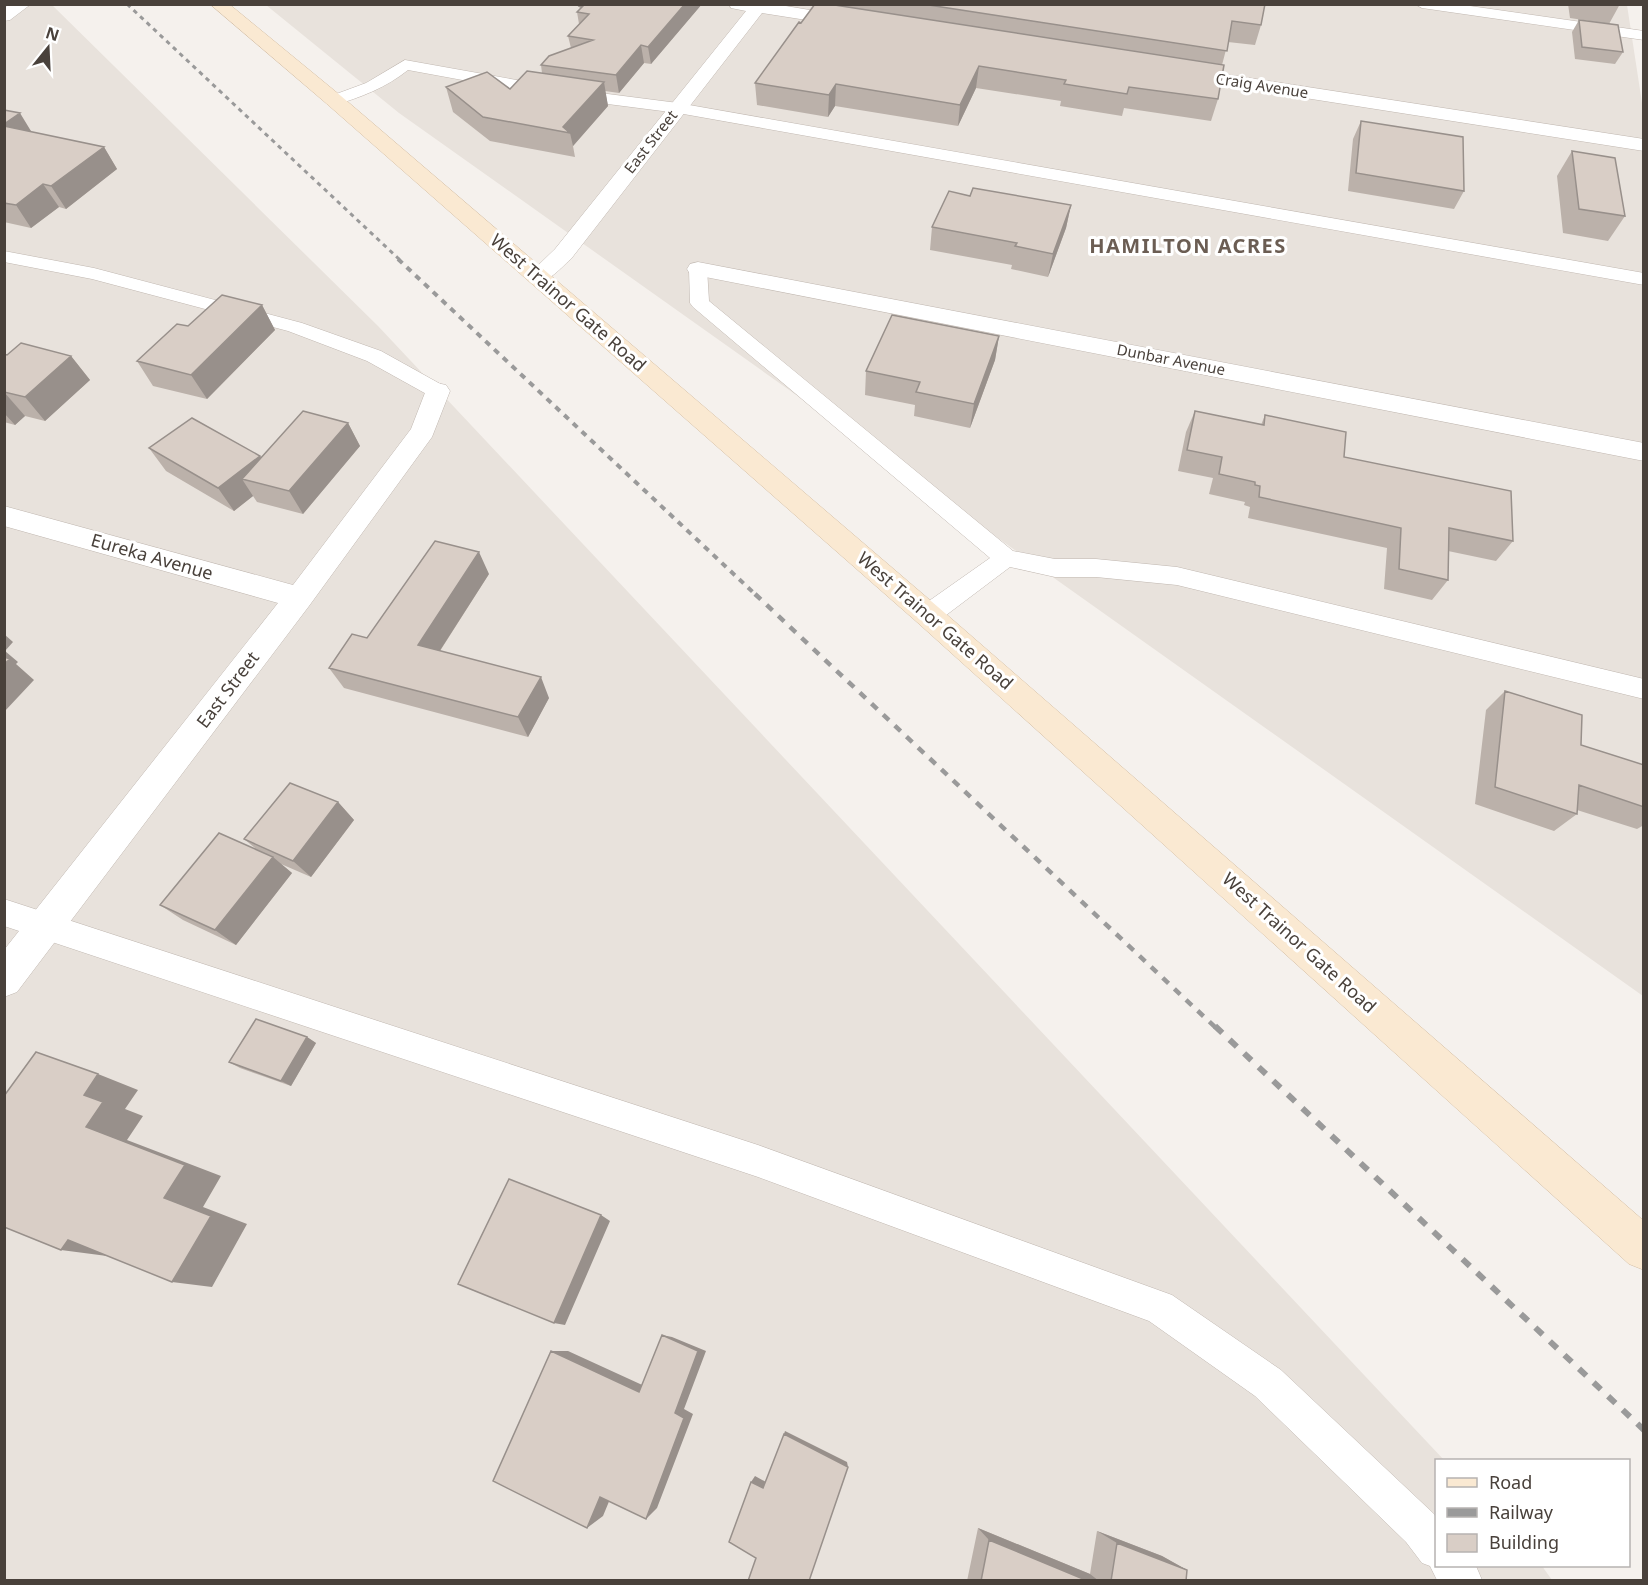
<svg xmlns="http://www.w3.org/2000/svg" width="1648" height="1585" font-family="'Noto Sans',sans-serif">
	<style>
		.residential { fill: #e8e2dc }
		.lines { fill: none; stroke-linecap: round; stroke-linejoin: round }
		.lane-casing { stroke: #c0b7b0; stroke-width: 1 }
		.street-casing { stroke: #c0b7b0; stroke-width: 1 }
		.secondary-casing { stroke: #d3bda3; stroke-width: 1 }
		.lane { fill: #fff; fill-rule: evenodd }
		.street { fill: #fff; fill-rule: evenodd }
		.secondary { fill: #fae9d2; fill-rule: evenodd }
		.rail-far3 { stroke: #9a9a9a; stroke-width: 3; stroke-dasharray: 4.5 4.5; stroke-linecap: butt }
		.rail-far2 { stroke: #9a9a9a; stroke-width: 4; stroke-dasharray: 6 6; stroke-linecap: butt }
		.rail-far1 { stroke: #9a9a9a; stroke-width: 4.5; stroke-dasharray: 8 8; stroke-linecap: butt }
		.rail { stroke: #9a9a9a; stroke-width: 6; stroke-dasharray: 10 10; stroke-linecap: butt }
		.wall { fill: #bbb1aa }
		.shaded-wall { fill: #98908b }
		.building { fill: #d9cec6; stroke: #98908b; stroke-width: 1.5 }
		.labels { text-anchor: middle; stroke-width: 6; stroke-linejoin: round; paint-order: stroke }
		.far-street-label { font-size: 15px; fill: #49413b; stroke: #fff }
		.street-label { font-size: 18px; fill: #49413b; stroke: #fff }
		.far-district-label { font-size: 20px; font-weight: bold; letter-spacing: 1.5px; fill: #6b5d53; stroke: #fff }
	</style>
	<rect width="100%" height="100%" fill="#f5f1ed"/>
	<path class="residential" d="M51 4 378 326 1444 1460H1436V1566H1542L1552 1580H5L4 5Z
		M266 5H1627L1644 116 1643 996 399 113Z"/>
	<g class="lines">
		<g class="lane-casing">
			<path id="lane" d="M1415 4H1456L1644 31V40L1422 8Z
				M405 60 561 88 678 103 1644 273V285L678 113 561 98 408 70C387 87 360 98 334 105L326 100 328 97 366 83Z
				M4 251 94 268 302 323 381 351 444 386 447 391 444 396 437 398 430 396 367 361 288 331 92 279 4 262Z
				M698 263 705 265 707 269 709 301 1013 551 1055 559H1096L1177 567 1644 679V699L1177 585 1096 577H1055L1010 567 937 622 928 624 919 622 916 615 919 608 990 558 693 307 690 303 689 269 691 265Z
				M4 899 758 1145 1172 1295 1281 1370 1434 1514 1436 1518V1566H1476L1482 1580H1437L1430 1566 1422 1563 1406 1542 1255 1396 1149 1321 758 1177 4 926Z"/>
		</g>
		<g class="street-casing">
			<path id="street" d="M10 4H31L10 20 4 21V8Z
				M729 4H774L851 17 857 18 860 22 857 26 851 27 762 13 571 259C558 270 548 285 530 281L527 276 555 249 746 11 731 8Z
				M1178 67 1644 139V151L1171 77 1169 73 1171 69Z
				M698 262 1644 443V461L690 274 687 269 690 264Z
				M437 383 446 385 450 391 432 437 309 606 17 992 4 997V950L278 603 4 526V506L293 585 411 429 428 385Z"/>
		</g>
		<g class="secondary-casing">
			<path id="secondary" d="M210 4H229L341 96 938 607 1644 1221V1270L1629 1264 918 623 327 104Z"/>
		</g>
		<use href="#lane" class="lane"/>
		<use href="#street" class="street"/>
		<use href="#secondary" class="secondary"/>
		<path class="rail-far3" d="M127 4 400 260"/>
		<path class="rail-far2" d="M398 259 756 595"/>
		<path class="rail-far1" d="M755 594 1216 1028"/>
		<path class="rail" d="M1215 1026 1644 1430"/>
	</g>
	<path class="wall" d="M580 4H702L651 64 644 63 619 93 605 91 608 106 573 146 575 157 490 141 453 112 446 87 510 89 542 73 541 65 571 48 568 36 579 24 577 12 580 9 579 6Z
		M815 4H1265L1261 25 1255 45 1228 42 1222 65 1218 99 1211 121 1124 108 1122 116 1060 106 1061 101 976 88 958 126 835 106 828 117 757 105 755 83Z
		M1568 4H1620L1609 24 1570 18Z
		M1579 20 1623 52 1615 64 1575 59 1572 32Z
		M4 110 32 132 104 147 117 169 66 209 59 207 31 228 4 222Z
		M1361 121 1464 191 1454 209 1348 191 1353 139Z
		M1572 151 1625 216 1608 241 1563 233 1557 176Z
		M970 196 1071 205 1066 228 1048 277 1011 269 1012 265 930 250 932 227Z
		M262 305 275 330 207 399 153 386 137 361 188 326Z
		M999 336 995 360 970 428 914 416 915 405 865 395 866 371Z
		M4 354 71 356 90 380 45 421 25 416 15 425 4 422Z
		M1195 411 1261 425 1265 415 1344 457 1513 541 1496 561 1448 551V580L1432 600 1384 589 1387 548 1248 518 1250 507 1244 505 1245 502 1209 494 1213 478 1178 471 1186 432Z
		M348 423 360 446 303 514 257 502 253 496 234 511 166 471 149 448 261 458Z
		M489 574 440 651 549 698 528 737 344 688 329 668 367 638Z
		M1505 691 1581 745 1644 765V825L1637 829 1577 810V814L1554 831 1475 804 1486 710Z
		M338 802 354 820 311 877 281 864 292 873 236 945 183 920 160 905 255 848 244 839Z
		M307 1037 316 1043 291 1086 240 1068 229 1062Z
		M978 1528 1090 1574 1097 1531 1162 1556 1187 1570 1186 1581H967Z"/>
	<path class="shaded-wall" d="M685 4H702L651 64 648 47Z
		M641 45 644 63 619 93 616 75Z
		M979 66 976 88 958 126 960 105Z
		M604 82 608 106 573 146 570 133 563 127Z
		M836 84 835 106 828 117 829 95Z
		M20 113 34 136 4 130V124Z
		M104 147 117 169 66 209 51 186Z
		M43 184 59 207 31 228 16 205Z
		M1071 205 1066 228 1048 277 1053 254Z
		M262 305 275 330 207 399 191 375Z
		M999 336 995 360 970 428 974 404Z
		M71 356 90 380 45 421 25 397Z
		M4 392 25 416 15 425 4 413Z
		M348 423 360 446 303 514 289 491Z
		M260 456 275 480 242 479 253 496 234 511 218 488Z
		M479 552 489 574 430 666 418 645Z
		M4 634 13 642 5 651 18 662 16 664 34 680 4 712Z
		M541 677 549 698 528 737 518 717Z
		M338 802 354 820 311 877 293 861Z
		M273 857 292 873 236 945 215 930Z
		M307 1037 316 1043 291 1086 281 1081Z
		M98 1074 138 1090 125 1109 143 1116 127 1140 221 1176 203 1207 247 1224 212 1287 172 1282 164 1198 86 1127 84 1095Z
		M601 1215 610 1221 565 1325 554 1323Z
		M68 1240 113 1247 107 1256 61 1250Z
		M662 1335 672 1337 706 1351 684 1409 693 1414 657 1508 646 1519Z
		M551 1351H568L651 1389 639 1392Z
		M785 1431 847 1462 848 1467 784 1434Z
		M755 1476 766 1482 763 1488 751 1482Z
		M615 1487 603 1516 587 1528 600 1497Z
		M978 1528 1090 1574 1099 1581H1088L989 1540Z
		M1097 1531 1162 1556 1187 1570 1117 1543Z"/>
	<path class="building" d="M580 4H685L648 47 641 45 616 75 541 65 549 56 593 40 568 36 589 14 577 12 583 6H579Z
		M815 4H828L1224 65 1218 99 1129 87 1127 94 1064 84 1066 80 979 66 960 105 836 84 829 95 755 83 799 22 801 23Z
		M922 4H1265L1261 25 1232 21 1227 51Z
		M1579 20 1618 25 1623 52 1582 47Z
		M527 71 604 82 563 127 570 133 483 117 446 87 487 72 510 89Z
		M4 110 20 113 4 124Z
		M1361 121 1463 137 1464 191 1356 173Z
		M4 126 104 147 51 186 43 184 16 205 4 203Z
		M1572 151 1615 158 1625 216 1579 209Z
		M973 188 1071 205 1053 254 1015 246 1017 243 932 227 949 191 970 196Z
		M222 295 262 305 191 375 137 361 177 324 188 326Z
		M892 315 999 336 974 404 916 392 920 382 866 371Z
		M21 343 71 356 25 397 4 392V354L7 355Z
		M303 411 348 423 289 491 242 479Z
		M1195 411 1264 425 1265 415 1346 432 1344 457 1511 491 1513 541 1449 528 1448 580 1399 569 1401 528 1259 497 1260 486 1255 485V482L1219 474 1222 457 1187 450Z
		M192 418 260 456 218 488 149 448Z
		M435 541 479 552 418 645 541 677 518 717 329 668 352 634 367 638Z
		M4 657 10 659 4 664Z
		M1505 691 1582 715 1581 745 1644 765V807L1579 785 1577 814 1495 787Z
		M290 783 338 802 293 861 244 839Z
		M219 833 273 857 215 930 160 905Z
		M256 1019 307 1037 281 1081 229 1062Z
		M36 1052 98 1074 84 1095 103 1102 86 1127 185 1165 164 1198 211 1216 172 1282 68 1240 61 1250 4 1227V1096Z
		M509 1179 601 1215 554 1323 458 1284Z
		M662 1335 698 1351 675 1413 684 1418 646 1519 600 1497 587 1528 493 1481 551 1351 639 1392Z
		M784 1434 848 1467 809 1581H748L756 1558 729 1542 751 1482 763 1488Z
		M989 1540 1088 1581H981Z
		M1117 1543 1187 1570 1186 1581H1111Z"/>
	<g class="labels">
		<g class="far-street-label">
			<text transform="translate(1262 86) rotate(9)" y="5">Craig Avenue</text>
			<text transform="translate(651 142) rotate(-52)" y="5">East Street</text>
			<text transform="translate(1171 360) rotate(11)" y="5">Dunbar Avenue</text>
		</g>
		<g class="street-label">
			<text transform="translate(568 303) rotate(41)" y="6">West Trainor Gate Road</text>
			<text transform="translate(152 557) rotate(16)" y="6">Eureka Avenue</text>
			<text transform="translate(935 621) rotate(41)" y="6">West Trainor Gate Road</text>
			<text transform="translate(228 690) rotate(-53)" y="6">East Street</text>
			<text transform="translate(1299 943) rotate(42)" y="6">West Trainor Gate Road</text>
		</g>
		<g class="far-district-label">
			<text x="1188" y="253">HAMILTON ACRES</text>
		</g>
	</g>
	<rect width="1648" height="1585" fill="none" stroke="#49413b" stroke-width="12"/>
	<rect x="1435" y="1459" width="195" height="108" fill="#ffffff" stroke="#b6b3b1" stroke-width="1.5"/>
	<rect x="1447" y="1478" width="30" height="9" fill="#fae9d2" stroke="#b6b3b1" stroke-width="1.5"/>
	<text x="1489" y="1489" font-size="18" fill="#49413b">Road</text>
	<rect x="1447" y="1508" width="30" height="9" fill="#9a9a9a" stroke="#b6b3b1" stroke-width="1.5"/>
	<text x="1489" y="1519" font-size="18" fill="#49413b">Railway</text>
	<rect x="1447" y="1534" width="30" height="18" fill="#d9cec6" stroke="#b6b3b1" stroke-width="1.5"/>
	<text x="1489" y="1549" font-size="18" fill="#49413b">Building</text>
	<g transform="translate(48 48) rotate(18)" stroke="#ffffff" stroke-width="4.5" paint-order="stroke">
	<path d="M0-4.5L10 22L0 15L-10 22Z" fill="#49413b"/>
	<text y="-9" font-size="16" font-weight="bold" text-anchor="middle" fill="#49413b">N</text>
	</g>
</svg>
